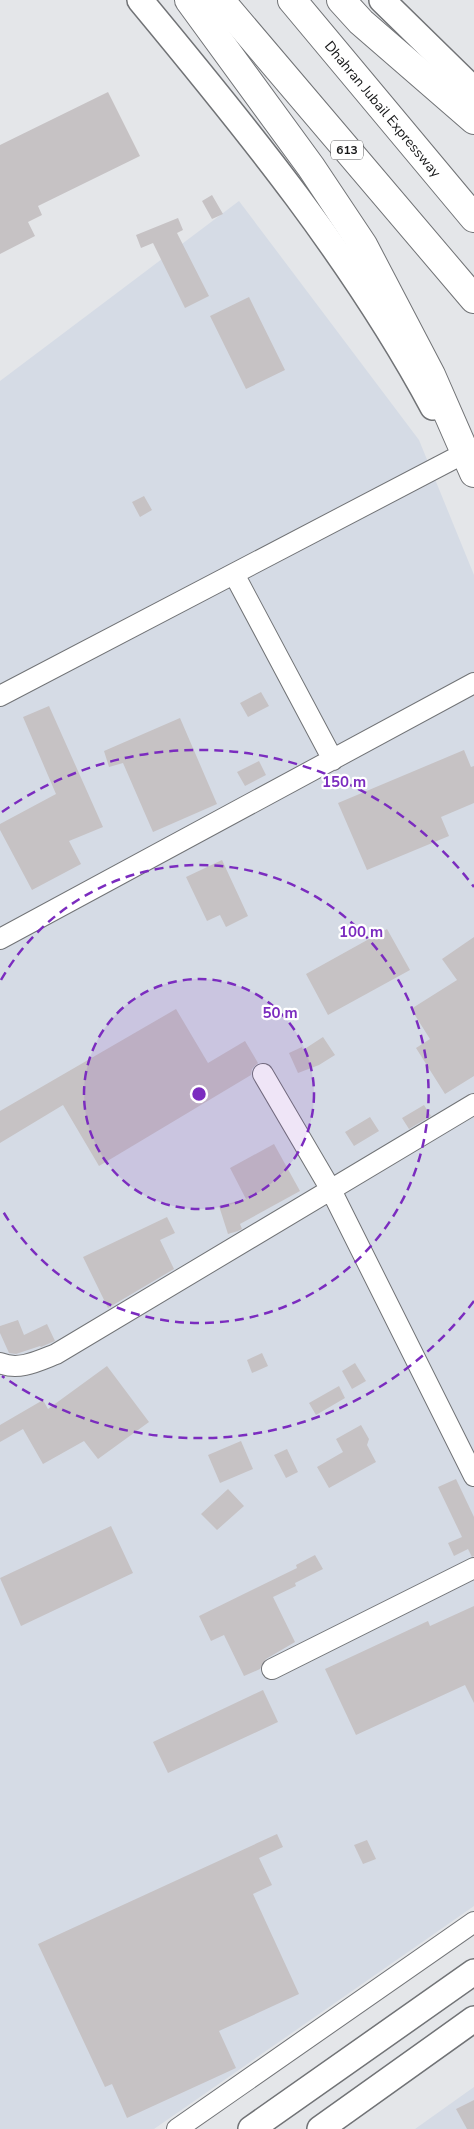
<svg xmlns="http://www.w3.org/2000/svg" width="474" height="2129" font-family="'Nunito Sans',sans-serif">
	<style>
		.built { fill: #d5dbe5 }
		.building { fill: #c6c2c4 }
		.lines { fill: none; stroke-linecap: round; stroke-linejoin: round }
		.minor-casing { stroke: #717376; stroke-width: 22 }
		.major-casing { stroke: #717376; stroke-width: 28 }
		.highway-casing { stroke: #717376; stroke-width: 30 }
		.minor { stroke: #fff; stroke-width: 20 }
		.major { stroke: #fff; stroke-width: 25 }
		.highway { stroke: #fff; stroke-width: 28 }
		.ring { fill: none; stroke: #7b2cbf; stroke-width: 2.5; stroke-dasharray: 9 6 }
		.labels { text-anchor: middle; stroke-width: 4.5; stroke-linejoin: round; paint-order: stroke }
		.shield { fill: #fff; stroke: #5a5b5c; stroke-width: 1 }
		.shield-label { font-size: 12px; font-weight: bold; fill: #141516 }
		.street-label { font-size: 14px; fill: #141516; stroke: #fff }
		.centre { fill: #7b2cbf; stroke: #fff; stroke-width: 2.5 }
		.ring-label { font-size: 15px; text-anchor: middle; font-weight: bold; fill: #7b2cbf; stroke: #fff; stroke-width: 4.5; stroke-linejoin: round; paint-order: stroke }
	</style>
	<rect width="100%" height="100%" fill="#e4e6e9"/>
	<path class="built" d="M239 201 419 440 474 575V1906L154 2129H0V381Z
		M474 2087V2129H415Z"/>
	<path class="building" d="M108 92 140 156 38 206 42 215 28 222 35 236 0 254V145Z
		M212 195 223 214 212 219 202 201Z
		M178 218 183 230 177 233 209 296 185 308 153 243 141 248 136 235Z
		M249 297 285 370 246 389 210 316Z
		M144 496 152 510 140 517 132 502Z
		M261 692 269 706 248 717 240 703Z
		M49 706 103 827 69 841 81 864 32 890 0 830V824L56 794 23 717Z
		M180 718 217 804 153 832 123 763 109 767 104 751Z
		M464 750 471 767 474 766V803L441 817 449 836 367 870 338 803Z
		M259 761 266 775 245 786 237 772Z
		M222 860 248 916 226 927 220 915 207 921 186 877Z
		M387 929 410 970 328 1015 306 974Z
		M474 937V1076L445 1094 416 1048 430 1039 411 1009 457 980 442 959Z
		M176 1009 208 1063 245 1041 258 1063 252 1069 251 1075 99 1166 63 1105 0 1143V1111Z
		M323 1037 335 1055 319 1065 298 1073 289 1053 302 1047 303 1050Z
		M424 1105 431 1116 409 1129 402 1118Z
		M370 1117 379 1131 354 1146 345 1132Z
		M274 1144 300 1191 240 1224 242 1229 238 1231 228 1234 219 1206 246 1199 230 1168Z
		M167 1217 175 1233 160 1240 174 1269 108 1308 83 1257Z
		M18 1320 24 1335 47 1324 55 1341 41 1347 40 1346 16 1354 9 1353 0 1333V1326Z
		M262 1353 268 1366 252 1373 247 1360Z
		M355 1363 366 1381 352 1389 342 1371Z
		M107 1366 149 1422 98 1459 84 1441 43 1464 23 1429 0 1442V1425L43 1400 48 1409Z
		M339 1386 345 1398 316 1415 309 1403Z
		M361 1425 369 1439 367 1445 376 1462 329 1488 317 1467 343 1452 336 1439Z
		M241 1441 253 1469 220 1483 208 1455Z
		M287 1449 298 1472 286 1478 274 1455Z
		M456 1479 474 1517V1556L472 1557 468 1549 454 1556 448 1543 462 1537 438 1487Z
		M228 1489 244 1506 217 1530 201 1514Z
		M111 1526 133 1573 21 1626 0 1578Z
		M315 1555 323 1569 295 1583 296 1586 273 1597 295 1642 266 1659 260 1669 244 1676 224 1635 211 1641 199 1616 297 1568 296 1565Z
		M474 1606V1703L465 1685 356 1735 325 1669 428 1621 430 1626Z
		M263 1690 278 1722 168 1773 153 1742Z
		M277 1834 283 1847 259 1858 272 1885 253 1894 299 1994 219 2031 236 2068 127 2118 112 2084 105 2087 38 1944Z
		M367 1840 376 1859 363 1864 354 1845Z
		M474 2100V2129H467L456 2109Z"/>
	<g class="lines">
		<g class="minor-casing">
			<path id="minor" d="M234 574 333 760
				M0 696 459 456
				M0 939 474 683
				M263 1074 331 1190 474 1476
				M0 1363C19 1371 38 1361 56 1354L474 1104
				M272 1669 474 1568
				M177 2129 474 1922"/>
		</g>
		<g class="major-casing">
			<path id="major" d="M140 0C247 129 354 260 433 407
				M382 0 474 90
				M251 2129 474 1972
				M320 2129 474 2019"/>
		</g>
		<g class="highway-casing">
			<g id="highway">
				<path d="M189 0 311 167 363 245 431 375 474 473"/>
				<path d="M220 0 474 299"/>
				<path id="s1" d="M292 0 474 218"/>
				<path d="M341 0 361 22 474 120"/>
			</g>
		</g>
		<use href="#minor" class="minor"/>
		<use href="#major" class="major"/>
		<use href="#highway" class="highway"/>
	</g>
	<circle cx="199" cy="1094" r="115" fill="#7b2cbf" fill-opacity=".12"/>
	<g class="ring">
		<circle cx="199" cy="1094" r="115"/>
		<path d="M1 980A229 229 0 1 1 1 1208"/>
		<path d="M474 1301A344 344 0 0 1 2 1376M2 812A344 344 0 0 1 474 887"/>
	</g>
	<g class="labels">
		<rect class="shield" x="331" y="140.5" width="32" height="19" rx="4"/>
		<g class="shield-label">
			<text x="347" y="154">613</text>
		</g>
		<g class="street-label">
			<text dy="5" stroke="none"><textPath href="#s1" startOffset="142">Dhahran Jubail Expressway</textPath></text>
		</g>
	</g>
	<circle cx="199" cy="1094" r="8" class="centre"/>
	<g class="ring-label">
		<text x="344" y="787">150 m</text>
		<text x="361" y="937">100 m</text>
		<text x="280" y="1018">50 m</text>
	</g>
</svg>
